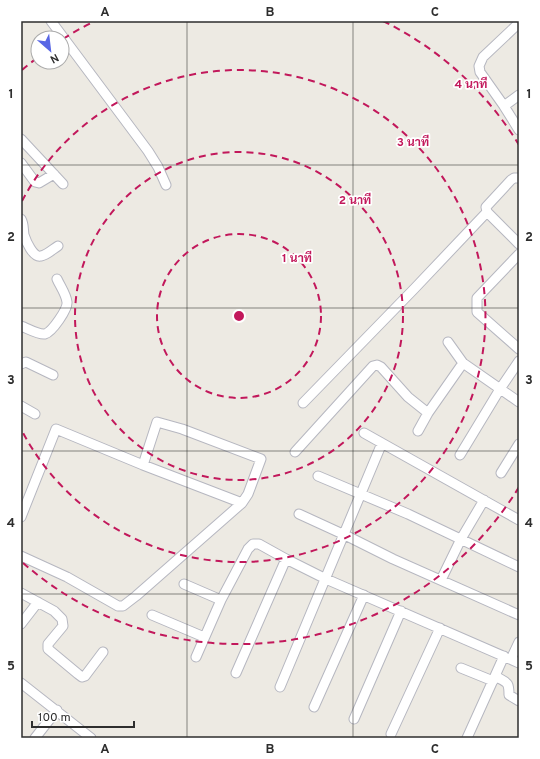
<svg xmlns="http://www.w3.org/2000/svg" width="540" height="759" font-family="Overpass,Sarabun,sans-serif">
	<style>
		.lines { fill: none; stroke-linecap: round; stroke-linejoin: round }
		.minor-casing { stroke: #b6b7c0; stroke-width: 11 }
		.minor { stroke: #fff; stroke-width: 9 }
		.grid { fill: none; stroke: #2e2e2e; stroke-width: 1; stroke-opacity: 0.55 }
		.ring { fill: none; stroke: #c2185b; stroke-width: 2; stroke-dasharray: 7 5 }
		.centre { fill: #c2185b; stroke: #fff; stroke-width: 2 }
		.ring-label { font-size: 12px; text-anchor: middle; font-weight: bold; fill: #c2185b; stroke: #fff; stroke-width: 3.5; stroke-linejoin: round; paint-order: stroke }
		.neatline { fill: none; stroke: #2e2e2e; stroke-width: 1.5 }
		.grid-label { font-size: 13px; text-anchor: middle; font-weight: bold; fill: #2e2e2e }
	</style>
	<rect width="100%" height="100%" fill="#edeae3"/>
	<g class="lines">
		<g class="minor-casing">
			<path id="minor" d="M51 21 148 151 158 167 166 185
				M519 95 504 106 519 130
				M504 106 480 72 479 66 483 57 519 23
				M21 139 63 184
				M21 163 35 182 39 183 54 174
				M519 178H514L511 180 486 207 487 212 519 244
				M21 219C24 224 23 229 24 235 26 241 33 258 41 256 47 255 53 249 58 246
				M519 254 477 298V312L519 349
				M21 326C27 328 38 335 45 334 52 332 68 309 67 302 66 294 60 286 57 279
				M448 342 463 363 519 402
				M21 364 26 362 53 375
				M303 403 414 289 487 212
				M21 406 35 414
				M418 431 428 413 463 363
				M364 433 519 520
				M295 452 373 366 377 365 381 367 408 397 428 413
				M460 455 500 389 519 361
				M143 465 242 503
				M501 473 519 444
				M318 476 408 514 519 567
				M299 514 347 536 393 559 519 615
				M21 517 56 429 143 465 157 422 182 429 261 459 248 494 242 503 136 596 123 606H118L67 577 21 556
				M441 580 461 539 484 500
				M184 584 221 600
				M21 593 54 611 62 619 63 626 48 644V649L78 674 82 677 85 676 103 652
				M152 615 204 637
				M21 624 38 602
				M196 657 221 600 248 549 253 544H259L286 559 326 579 519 663
				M511 659 519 642
				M461 668 493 681
				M236 673 286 559
				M495 676C507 683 509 681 509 695L519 701
				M21 683 91 738
				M280 687 382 443
				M314 707 364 595
				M354 719 401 611
				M391 734 440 628
				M35 738 57 710
				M467 738 504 656"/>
		</g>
		<use href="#minor" class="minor"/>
	</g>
	<path class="grid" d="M187 21V738M353 21V738M21 165H519M21 308H519M21 451H519M21 594H519"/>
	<g class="ring">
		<circle cx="239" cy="316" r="82"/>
		<circle cx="239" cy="316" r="164"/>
		<path d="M22 201A246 246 0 1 1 22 431"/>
		<path d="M519 487A328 328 0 0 1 22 562M22 70A328 328 0 0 1 37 58M63 39A328 328 0 0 1 95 21M383 21A328 328 0 0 1 519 145"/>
	</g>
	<circle cx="239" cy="316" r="6" class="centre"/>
	<g class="ring-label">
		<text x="471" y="88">4 นาที</text>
		<text x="413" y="146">3 นาที</text>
		<text x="355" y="204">2 นาที</text>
		<text x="297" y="262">1 นาที</text>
	</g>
	<rect width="540" height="759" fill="none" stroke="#ffffff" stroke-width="44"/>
	<g transform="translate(50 50) rotate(152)"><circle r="19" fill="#ffffff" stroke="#ababab"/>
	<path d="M0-3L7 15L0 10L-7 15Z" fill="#5866e5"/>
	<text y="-6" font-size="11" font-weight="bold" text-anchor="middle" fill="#2e2e2e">N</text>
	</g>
	<path d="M32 721v6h102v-6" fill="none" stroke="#2e2e2e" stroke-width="2"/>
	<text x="38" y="721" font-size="12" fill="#2e2e2e" stroke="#ffffff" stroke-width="3" paint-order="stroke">100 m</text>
	<rect x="22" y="22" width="496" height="715" class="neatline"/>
	<g class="grid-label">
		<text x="105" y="16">A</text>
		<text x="270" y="16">B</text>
		<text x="435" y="16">C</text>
		<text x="11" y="98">1</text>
		<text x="529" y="98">1</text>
		<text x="11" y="241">2</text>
		<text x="529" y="241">2</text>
		<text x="11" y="384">3</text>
		<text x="529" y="384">3</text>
		<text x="11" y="527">4</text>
		<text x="529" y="527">4</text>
		<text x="11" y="670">5</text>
		<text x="529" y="670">5</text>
		<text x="105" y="753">A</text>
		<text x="270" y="753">B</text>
		<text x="435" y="753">C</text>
	</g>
</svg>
